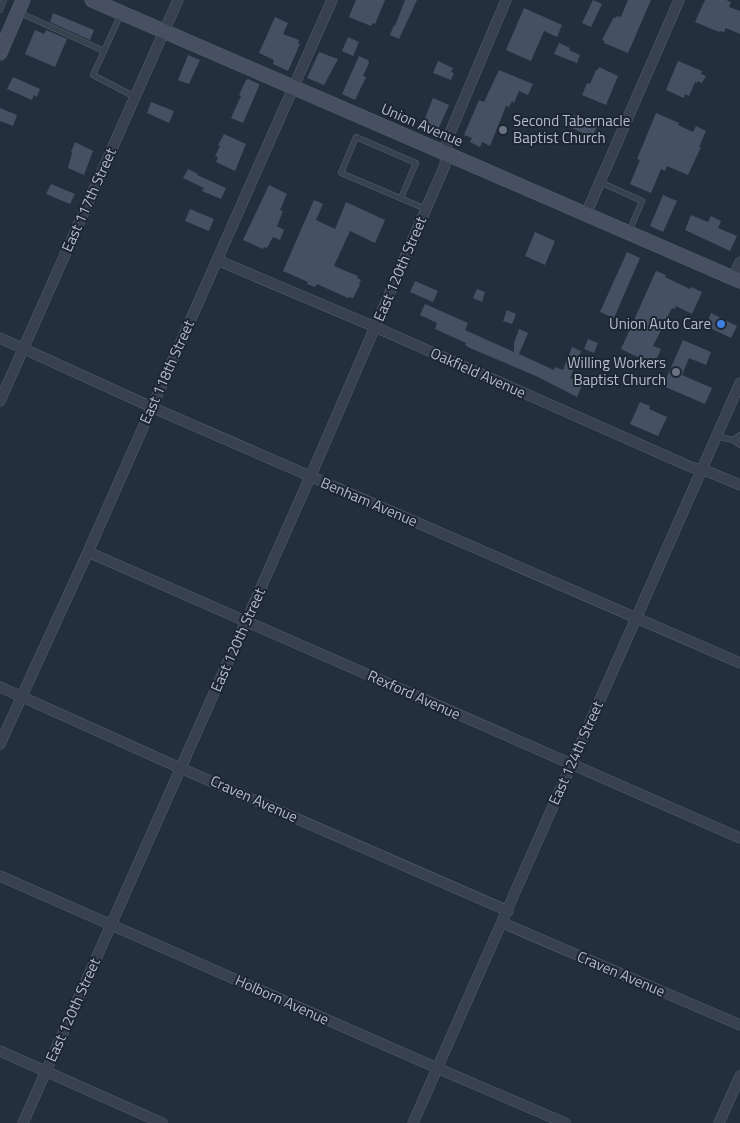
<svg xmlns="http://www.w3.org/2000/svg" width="740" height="1123" font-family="'Titillium Web',sans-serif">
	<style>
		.building { fill: #455162 }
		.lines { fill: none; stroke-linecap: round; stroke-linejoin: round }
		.lane-casing { stroke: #565f6c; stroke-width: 6 }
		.street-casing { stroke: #565f6c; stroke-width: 11 }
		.secondary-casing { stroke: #565f6c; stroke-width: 15 }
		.lane { stroke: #38414e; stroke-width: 5 }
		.street { stroke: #38414e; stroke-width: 10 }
		.secondary { stroke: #465061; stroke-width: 14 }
		.worship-dot { fill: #6b7280; stroke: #1d2633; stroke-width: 2 }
		.shop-dot { fill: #3f7fe0; stroke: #1d2633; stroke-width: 2 }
		.labels { text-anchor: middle; stroke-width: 4; stroke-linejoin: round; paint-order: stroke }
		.poi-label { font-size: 15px; fill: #b4bcc9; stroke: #1d2633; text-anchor: end }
		.street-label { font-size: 15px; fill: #b4bcc9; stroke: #1d2633 }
	</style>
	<rect width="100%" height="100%" fill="#242f3e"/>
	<path class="building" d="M356 0H385L375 24 373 23 371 26 349 17Z
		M405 0H417L399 39 390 35 394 25 395 26Z
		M593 0 602 4 591 27 582 23Z
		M628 0H651L628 53 604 43 605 41 602 40 614 17 616 18 617 16 621 17Z
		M705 0H726L731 2 729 7 740 11V34L726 28 724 32 720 31 719 32 695 22Z
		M524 8 562 25 557 37 544 31 531 61 506 50Z
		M53 13 94 30 90 40 50 22Z
		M275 17 288 23 283 34 299 40 298 43 300 44 288 71 273 64 274 60 259 53Z
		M35 30 44 34 46 30 67 39 55 67 25 54Z
		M348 37 359 42 353 56 342 51Z
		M559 43 570 48 569 50 580 55 577 63 554 54Z
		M319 52 338 59 324 85 307 78Z
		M188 55 200 60 189 84 178 80Z
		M359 56 368 60 369 63 363 76 366 77 355 100 342 94Z
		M438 61 453 68 451 72 454 73 451 80 433 73Z
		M678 61 702 71 701 74 706 76 702 83 698 81 697 83 695 82 689 96 685 94 684 98 666 90Z
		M599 67 618 76 606 105 582 95 587 83 590 84 596 70H598Z
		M499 70 533 84 528 95 519 91 514 103 512 101 509 107 506 106 490 146 482 142 480 147 470 142 472 138 464 135 479 100 484 102Z
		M13 77 40 89 37 97 34 95 32 100 7 89Z
		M248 79 259 84V86L243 123 231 118 241 96 239 95 246 80Z
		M433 98 449 105 437 132 422 126Z
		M151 102 174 111 169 123 147 113Z
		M0 108 17 115 13 126 0 121Z
		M656 113 679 123 678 125 693 132 696 126 706 131 699 147H701L688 175 667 166 665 171 661 169 651 193 630 184 640 160 637 159Z
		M574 115 598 125 592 137 565 125 568 117 573 119Z
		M224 134 246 144 235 171 216 162 218 157 215 156 220 146 218 145Z
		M75 142 93 151 84 175 68 168 72 153 71 152Z
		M188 169 198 174 197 175 226 188 221 199 202 191 204 188 183 178Z
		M51 184 75 194 70 204 46 194Z
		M269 185 287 194 280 210 283 211 277 226 284 230 280 240 273 237 267 248 264 247 263 249 243 240Z
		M663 195 677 201 663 232 650 226Z
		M314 200 323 204 316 220 335 229 346 202 385 220 375 243 350 231 334 266 358 276 357 278 361 280 359 284 360 285 353 298 349 297 348 298 317 284 315 287 307 284 308 282 283 271Z
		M190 209 214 219 209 231 185 221Z
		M691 215 708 222 711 216 721 221 718 228 737 236 730 251 685 230Z
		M535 232 555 241 545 265 525 256Z
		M627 252 640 258 614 318 600 312Z
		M656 271 666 275 665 277 690 289 691 287 702 292 692 314 676 306 675 309 672 308 653 346 661 349 654 365 621 349Z
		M415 281 438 291 433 302 410 292Z
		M477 289 485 292 482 302 473 298Z
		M425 304 468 323 465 330 514 352V343L519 329 528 333 519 354 554 370 555 367 563 370 572 347 581 351 570 378 583 383 577 397 538 377 470 348 465 345 466 343 435 329 437 323 420 315Z
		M507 310 516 314 512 324 503 321Z
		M711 313 737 326 731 338 706 326Z
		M588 339 598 343 594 353 584 349Z
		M683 340 711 352 706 365 689 358 682 375 712 388 705 404 663 386Z
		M640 402 650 406 649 409 667 417 658 436 630 424Z"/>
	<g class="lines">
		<g class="lane-casing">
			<path id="lane" d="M0 10 4 0
				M18 12 104 51
				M121 14 93 75 135 97
				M600 182 642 201 629 232
				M401 198 416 163 356 137 341 173 426 209
				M717 436 733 440 740 435
				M733 440 740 445"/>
		</g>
		<g class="street-casing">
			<path id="street" d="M586 214 679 0
				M217 260 375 327 691 467 709 472 740 485
				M733 278 740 262
				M0 338 158 410 740 663
				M0 401 178 0
				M88 552 740 838
				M0 687 169 763 508 911
				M0 744 88 552 332 0
				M0 876 437 1068 565 1123
				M503 923 740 1025
				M0 1051 162 1123
				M23 1123 315 466 445 165 447 140 506 0
				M413 1123 740 383
				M719 1123 740 1076"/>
		</g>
		<g class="secondary-casing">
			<path id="secondary" d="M92 0 740 281
				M0 53 23 0"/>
		</g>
		<use href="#lane" class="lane"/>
		<use href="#street" class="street"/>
		<use href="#secondary" class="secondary"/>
	</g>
	<g class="worship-dot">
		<circle cx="503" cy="130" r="5"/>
		<circle cx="676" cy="372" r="5"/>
	</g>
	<circle class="shop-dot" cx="721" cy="324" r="5"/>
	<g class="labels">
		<g class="poi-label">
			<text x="513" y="126" text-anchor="start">Second Tabernacle<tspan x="513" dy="17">Baptist Church</tspan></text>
			<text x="711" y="329">Union Auto Care</text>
			<text x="666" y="368">Willing Workers<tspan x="666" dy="17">Baptist Church</tspan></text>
		</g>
		<g class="street-label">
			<text transform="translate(422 125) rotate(23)" y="5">Union Avenue</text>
			<text transform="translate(89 200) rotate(-66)" y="5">East 117th Street</text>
			<text transform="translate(400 269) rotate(-67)" y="5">East 120th Street</text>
			<text transform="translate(167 372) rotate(-66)" y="5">East 118th Street</text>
			<text transform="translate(478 373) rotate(24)" y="5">Oakfield Avenue</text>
			<text transform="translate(369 502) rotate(23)" y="5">Benham Avenue</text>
			<text transform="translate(238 640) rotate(-66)" y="5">East 120th Street</text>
			<text transform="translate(414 695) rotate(24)" y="5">Rexford Avenue</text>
			<text transform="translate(576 753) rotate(-66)" y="5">East 124th Street</text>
			<text transform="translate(254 799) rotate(24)" y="5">Craven Avenue</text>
			<text transform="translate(621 974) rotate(23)" y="5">Craven Avenue</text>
			<text transform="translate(282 1000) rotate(24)" y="5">Holborn Avenue</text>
			<text transform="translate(73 1010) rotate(-66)" y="5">East 120th Street</text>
		</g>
	</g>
</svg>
